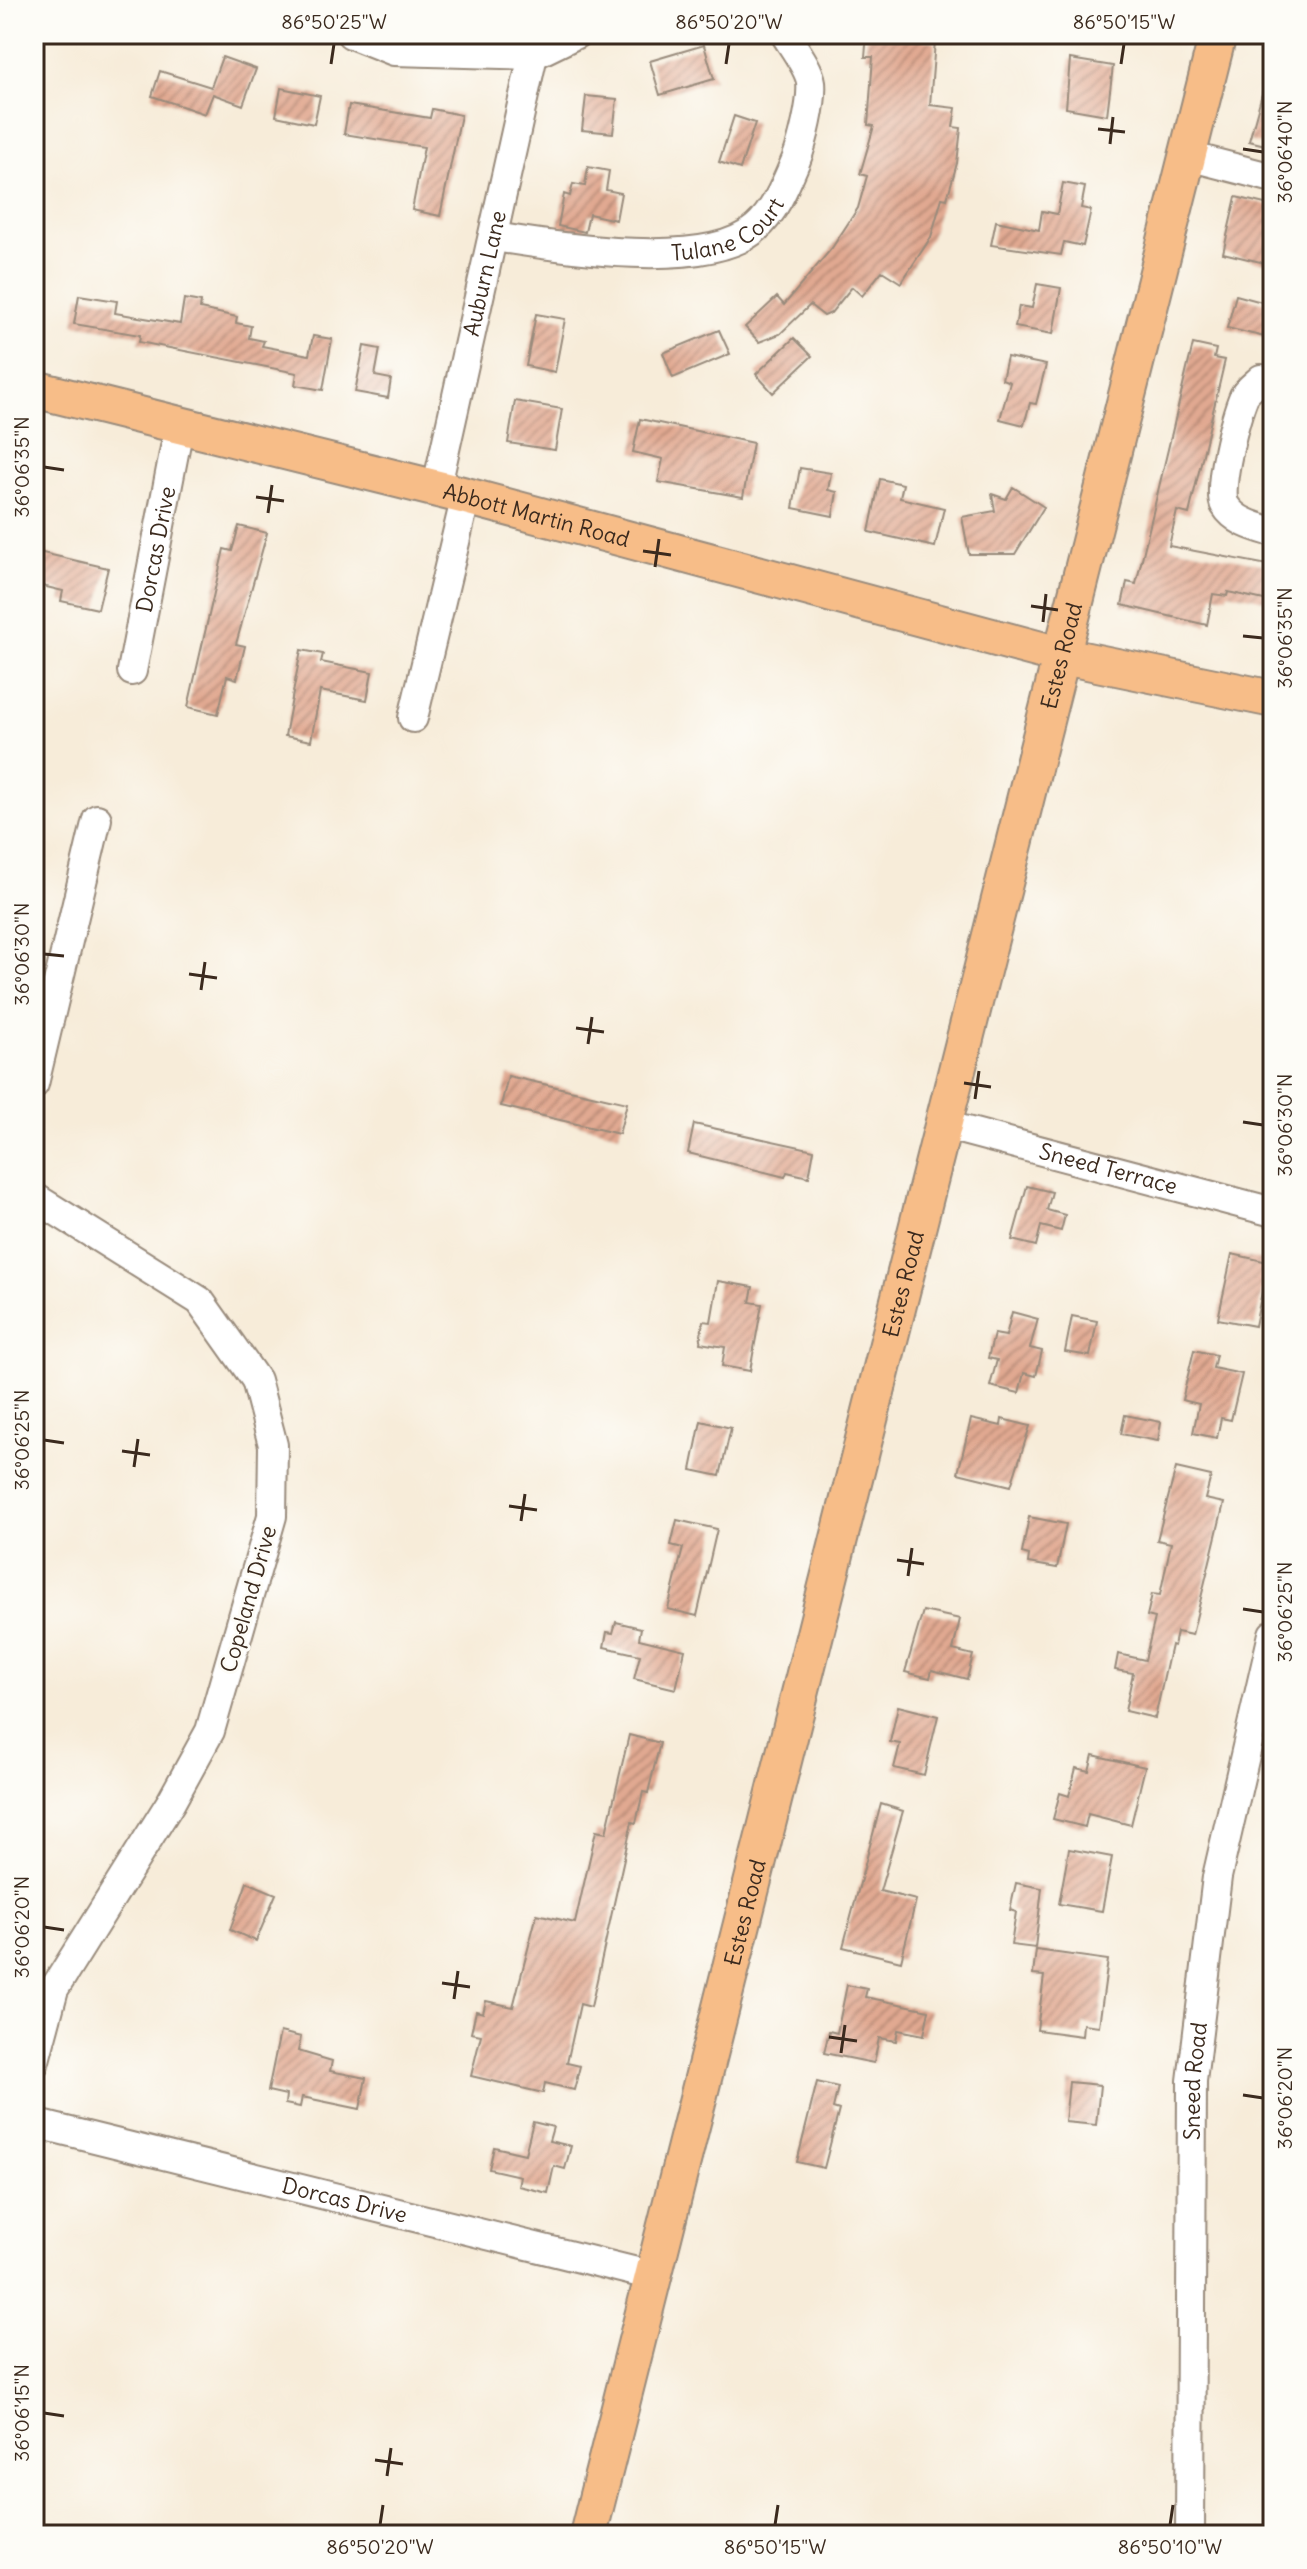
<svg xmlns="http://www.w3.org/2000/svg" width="1307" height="2569" font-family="Delius,sans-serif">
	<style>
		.building { fill: url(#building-hatch) }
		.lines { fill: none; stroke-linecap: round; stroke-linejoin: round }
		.minor-casing { stroke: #998b7c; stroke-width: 32 }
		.major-casing { stroke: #998b7c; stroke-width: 40 }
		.minor { stroke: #fff; stroke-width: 28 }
		.major { stroke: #f7bd88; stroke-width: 36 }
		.ticks { fill: none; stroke: #3b2a1e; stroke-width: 3 }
		.labels { text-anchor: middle; stroke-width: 6; stroke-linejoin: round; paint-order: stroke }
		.street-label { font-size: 22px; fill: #3b2a1e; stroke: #fdfcf7 }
		.neatline { fill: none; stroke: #3b2a1e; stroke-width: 3 }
		.ticks-label { font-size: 20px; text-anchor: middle; fill: #3b2a1e }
	</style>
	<defs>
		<pattern id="building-hatch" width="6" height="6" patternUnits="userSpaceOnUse" patternTransform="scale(2)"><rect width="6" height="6" fill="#e1a991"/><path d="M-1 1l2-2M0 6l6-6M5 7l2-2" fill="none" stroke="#b88a76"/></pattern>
	</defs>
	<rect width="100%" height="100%" fill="#fdfcf7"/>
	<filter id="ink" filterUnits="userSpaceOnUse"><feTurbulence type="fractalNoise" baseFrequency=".0125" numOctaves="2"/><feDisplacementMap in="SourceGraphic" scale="16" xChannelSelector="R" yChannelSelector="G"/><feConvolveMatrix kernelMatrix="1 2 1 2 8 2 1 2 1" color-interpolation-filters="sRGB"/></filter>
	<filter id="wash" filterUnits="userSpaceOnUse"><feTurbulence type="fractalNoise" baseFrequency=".006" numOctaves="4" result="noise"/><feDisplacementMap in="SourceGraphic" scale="32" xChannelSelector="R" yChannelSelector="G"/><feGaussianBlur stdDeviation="1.8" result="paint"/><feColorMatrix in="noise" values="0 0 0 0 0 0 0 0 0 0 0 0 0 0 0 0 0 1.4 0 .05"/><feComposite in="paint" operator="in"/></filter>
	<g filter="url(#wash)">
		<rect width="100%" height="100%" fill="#f7ecd9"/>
		<g id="blocks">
			<path class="building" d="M867 34H925L924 40 935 41 930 105 956 108 953 127 961 128 957 163 947 199 942 198 931 237 901 283 882 271 862 296 852 287 831 313 824 316 810 305 780 334 759 342 745 327 777 297 784 305 832 248 858 208 867 176 860 174 874 126 868 125 873 57H865Z
				M704 45 714 79 660 95 650 61Z
				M222 57 256 69 243 105 213 94 205 114 152 96 160 71 211 87Z
				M1070 59 1113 66 1107 115 1066 108Z
				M1268 72H1273V147L1249 141Z
				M281 88 320 96 314 124 276 116Z
				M586 96 617 99 613 133 582 130Z
				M349 105 430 118 432 109 461 115 440 216 412 210 424 147 344 134Z
				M734 116 755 123 740 169 719 162Z
				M588 167 609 171 606 190 621 193 616 220 589 214 585 232 558 226 564 194 570 196 573 184 585 186Z
				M1063 183 1085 187 1081 208 1091 210 1083 246 1064 242 1061 255 991 245 996 221 1039 230 1042 211 1057 214Z
				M1236 197 1273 206V265L1223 253Z
				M1037 284 1061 288 1053 334 1015 327 1019 306 1032 308Z
				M79 295 117 301 115 313 180 324 184 299 201 302 200 309 237 317 236 323 251 326 249 338 264 341 262 346 309 355 313 336 332 339 323 390 295 385 297 373 139 342 140 335 74 324Z
				M1236 295 1273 305V339L1227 328Z
				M536 314 565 319 555 372 526 366Z
				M719 330 730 354 673 378 663 353Z
				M794 338 812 356 773 393 756 374Z
				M1193 344 1216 349 1214 358 1225 360 1189 514 1177 511 1169 546 1273 566V602L1228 592 1227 596 1213 594 1207 625 1122 605 1127 582 1136 584Z
				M364 346 380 349 375 376 391 379 388 398 355 392Z
				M1007 357 1046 365 1036 404 1030 403 1024 425 1000 419 1010 382 1002 379Z
				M515 401 562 409 555 450 508 443Z
				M640 419 753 443 743 497 658 482 663 459 633 452Z
				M800 468 831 473 828 490 837 492 833 516 793 508Z
				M880 479 903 484 900 498 944 508 935 547 869 532Z
				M1013 487 1044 507 1015 554H969L962 517 995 511 992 494 1006 499Z
				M239 526 267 533 236 644 245 646 237 679 227 676 218 714 188 707 224 549 232 551Z
				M34 551 108 568 98 609 61 601 63 591 34 584Z
				M301 650 323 654 321 662 372 672 367 700 320 691 311 741 285 736Z
				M508 1076 627 1103 619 1134 501 1106Z
				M694 1124 814 1150 809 1177 787 1172 785 1177 688 1153Z
				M1027 1186 1052 1192 1047 1210 1065 1215 1061 1231 1041 1226 1036 1246 1012 1240Z
				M1232 1254 1268 1262 1255 1326 1218 1319Z
				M718 1281 753 1287 750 1302 762 1304 750 1371 722 1366 725 1347 700 1343 703 1321 711 1322Z
				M1012 1312 1038 1319 1030 1348 1042 1351 1036 1376 1024 1373 1019 1393 990 1386 997 1360 988 1358 994 1334 1006 1336Z
				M1072 1316 1097 1321 1090 1356 1065 1352Z
				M1194 1350 1216 1355 1213 1368 1242 1374 1231 1420 1221 1418 1217 1438 1193 1433 1199 1404 1182 1400Z
				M1125 1415 1161 1422 1158 1441 1121 1434Z
				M971 1419 1001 1426 1002 1419 1030 1426 1011 1486 958 1473Z
				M701 1421 731 1428 720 1476 691 1470Z
				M1176 1468 1211 1476 1205 1499 1224 1503 1192 1635 1177 1632 1174 1646 1171 1645 1155 1718 1125 1711 1133 1673 1115 1670 1118 1654 1145 1660 1155 1618 1147 1616 1152 1594 1160 1595 1171 1543 1157 1540Z
				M1029 1517 1066 1524 1057 1568 1028 1563 1029 1555 1022 1553Z
				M677 1520 717 1529 697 1616 668 1609 683 1548 671 1545Z
				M923 1611 960 1619 953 1650 973 1655 967 1679 932 1670 930 1678 905 1672Z
				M616 1622 641 1628 639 1639 685 1650 676 1689 634 1679 640 1655 604 1647 607 1632 613 1633Z
				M898 1706 938 1716 924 1775 894 1768 900 1744 890 1742Z
				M629 1735 660 1743 648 1793 643 1792 636 1823 632 1822 591 2007 580 2004 567 2063 580 2066 574 2090 545 2083 543 2093 471 2076 481 2035 471 2033 476 2011 483 2013 486 2001 513 2007 537 1914 575 1923 596 1831 606 1833Z
				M1093 1755 1145 1767 1131 1825 1088 1814 1085 1827 1053 1819 1060 1793 1069 1796 1076 1768 1089 1771Z
				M881 1804 903 1811 880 1891 916 1900 901 1961 843 1947Z
				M1069 1849 1112 1857 1102 1911 1059 1904Z
				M247 1882 276 1894 256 1941 230 1930Z
				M1016 1883 1042 1888 1035 1948 1011 1945 1016 1912 1010 1910Z
				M1036 1950 1108 1960 1099 2026 1083 2024 1082 2036 1037 2030 1044 1976 1033 1975Z
				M847 1985 867 1989 865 1997 929 2010 924 2035 898 2030 896 2041 879 2038 874 2063 824 2053 829 2031 837 2033Z
				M280 2032 301 2037 298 2051 332 2061 330 2071 366 2078 360 2109 302 2097 300 2107 285 2104 286 2095 268 2091Z
				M817 2082 838 2087 833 2108 839 2110 824 2168 797 2162Z
				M1069 2082 1100 2085 1096 2125 1065 2122Z
				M533 2122 553 2127 549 2141 571 2146 565 2169 554 2166 548 2193 518 2186 520 2176 489 2169 494 2147 525 2154Z"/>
		</g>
	</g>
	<g filter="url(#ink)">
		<use href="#blocks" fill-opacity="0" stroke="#998b7c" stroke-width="2"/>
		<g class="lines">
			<g class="minor-casing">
				<g id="minor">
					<path d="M351 34 394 51 533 55 576 34"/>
					<path d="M1188 156 1273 178"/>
					<path id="s1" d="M495 237C557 247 707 272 756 228 775 212 787 181 796 160 803 142 813 102 811 82 809 68 793 47 785 34"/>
					<path d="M1261 379C1256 384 1247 390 1244 396 1236 415 1216 489 1225 505 1235 522 1256 527 1273 532"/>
					<path id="s2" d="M436 490 533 55"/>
					<path id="s3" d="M132 671 179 427"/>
					<path d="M413 718 466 496"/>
					<path d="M34 1084 97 819"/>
					<path id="s4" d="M944 1125 1273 1212"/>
					<path d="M34 1197 200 1301 256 1380 273 1445 272 1516 210 1731 171 1802 54 1989 34 2064"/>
					<path id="s5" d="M34 2123 653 2276"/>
					<path id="s6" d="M1190 2535 1192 2081 1217 1877 1273 1634"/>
				</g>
			</g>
			<g class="major-casing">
				<g id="major">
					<path id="s7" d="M34 389 466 496 1063 656 1273 699"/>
					<path id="s8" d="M588 2535 1218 34"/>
				</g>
			</g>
			<use href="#minor" class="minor"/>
			<use href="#major" class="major"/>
		</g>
	</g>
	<path class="ticks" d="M331 64 334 44M726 64 729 44M1121 64 1124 44M1098 129 1125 132M1110 144 1113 117M1243 149 1263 152M44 467 64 470M256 497 284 501M268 513 272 485M643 551 671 555M655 567 659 539M1031 606 1058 610M1043 622 1046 594M1243 636 1263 638M44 954 64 956M189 974 217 978M201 990 205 962M576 1028 604 1032M588 1044 592 1017M964 1083 991 1087M975 1099 979 1071M1243 1122 1263 1125M44 1440 64 1443M122 1451 150 1455M134 1467 138 1439M509 1506 537 1510M521 1521 525 1494M897 1560 924 1564M908 1576 912 1548M1243 1609 1263 1612M44 1927 64 1930M442 1983 470 1987M454 1999 458 1971M829 2037 857 2041M841 2053 845 2025M1243 2095 1263 2098M44 2413 64 2416M375 2460 403 2464M387 2476 391 2448M380 2525 383 2505M775 2525 778 2505M1170 2525 1173 2505"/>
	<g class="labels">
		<g class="street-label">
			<text dy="8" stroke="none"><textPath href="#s1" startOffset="240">Tulane Court</textPath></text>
			<text dy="8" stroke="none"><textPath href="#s2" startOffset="222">Auburn Lane</textPath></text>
			<text dy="8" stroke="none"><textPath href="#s7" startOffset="518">Abbott Martin Road</textPath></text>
			<text dy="8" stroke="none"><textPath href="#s3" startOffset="124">Dorcas Drive</textPath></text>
			<text dy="8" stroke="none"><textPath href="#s8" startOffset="1938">Estes Road</textPath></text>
			<text dy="8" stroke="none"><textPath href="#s4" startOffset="170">Sneed Terrace</textPath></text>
			<text dy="8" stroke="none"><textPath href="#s8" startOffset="1290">Estes Road</textPath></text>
			<text transform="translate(248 1599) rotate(-74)" y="8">Copeland Drive</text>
			<text dy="8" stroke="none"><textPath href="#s8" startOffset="642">Estes Road</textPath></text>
			<text dy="8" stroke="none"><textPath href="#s6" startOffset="454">Sneed Road</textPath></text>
			<text dy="8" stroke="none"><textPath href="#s5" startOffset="320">Dorcas Drive</textPath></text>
		</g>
	</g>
	<rect width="1307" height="2569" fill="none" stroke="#fdfcf7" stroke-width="88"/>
	<rect x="44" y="44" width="1219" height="2481" class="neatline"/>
	<g class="ticks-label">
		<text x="334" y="29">86°50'25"W</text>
		<text x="729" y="29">86°50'20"W</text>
		<text x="1124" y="29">86°50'15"W</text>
		<text transform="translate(1285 152) rotate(-90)" y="7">36°06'40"N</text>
		<text transform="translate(22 467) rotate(-90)" y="7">36°06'35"N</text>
		<text transform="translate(1285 638) rotate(-90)" y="7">36°06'35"N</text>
		<text transform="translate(22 954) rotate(-90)" y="7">36°06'30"N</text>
		<text transform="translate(1285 1125) rotate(-90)" y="7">36°06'30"N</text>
		<text transform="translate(22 1440) rotate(-90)" y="7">36°06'25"N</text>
		<text transform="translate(1285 1612) rotate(-90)" y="7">36°06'25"N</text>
		<text transform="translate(22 1927) rotate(-90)" y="7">36°06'20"N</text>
		<text transform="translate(1285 2098) rotate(-90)" y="7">36°06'20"N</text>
		<text transform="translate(22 2413) rotate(-90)" y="7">36°06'15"N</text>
		<text x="380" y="2554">86°50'20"W</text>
		<text x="775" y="2554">86°50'15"W</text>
		<text x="1170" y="2554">86°50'10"W</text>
	</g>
</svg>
